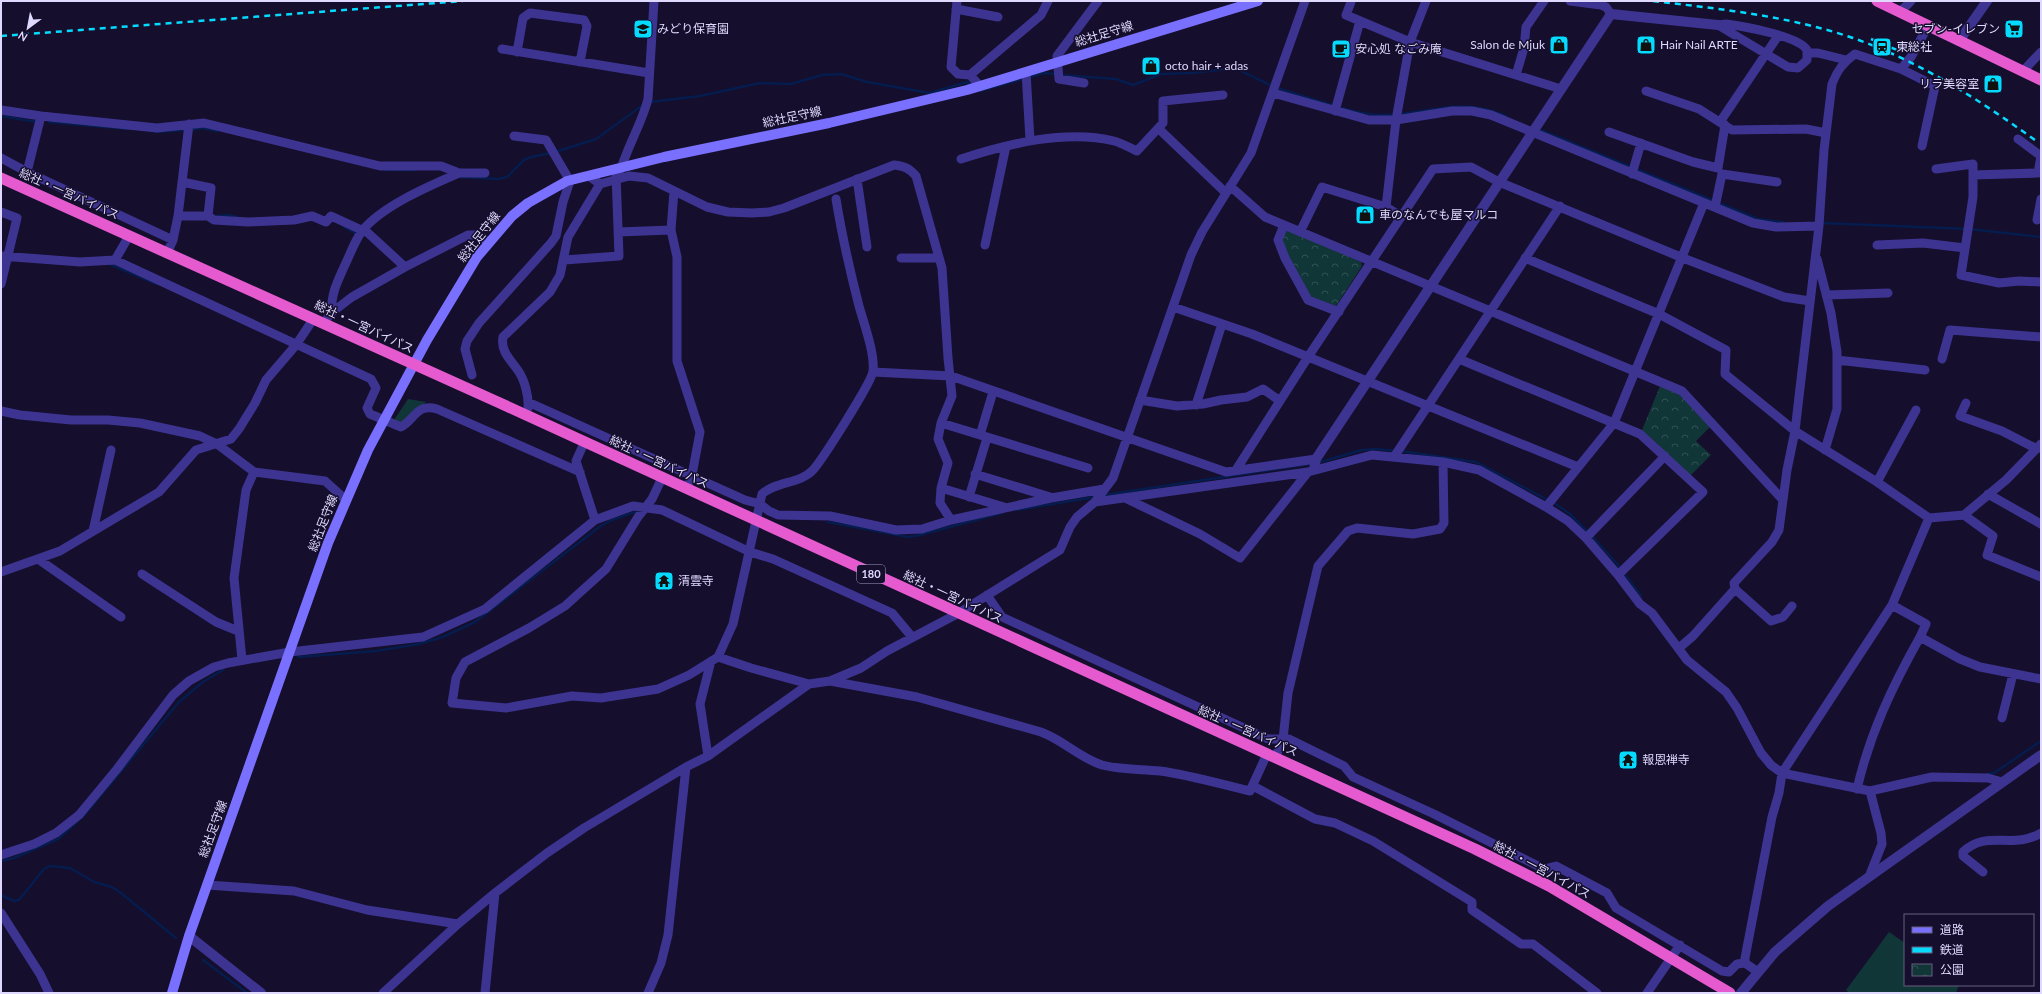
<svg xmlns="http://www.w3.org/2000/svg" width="2042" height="994" font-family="Lato,'Noto Sans JP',sans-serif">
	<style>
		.green { fill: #103637 }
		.park { fill: url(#park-crowns) }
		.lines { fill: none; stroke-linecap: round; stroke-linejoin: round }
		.stream { stroke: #051c4e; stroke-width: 2.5 }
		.minor { stroke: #3c3490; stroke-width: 9 }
		.tertiary { stroke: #3c3490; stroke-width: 10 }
		.secondary { stroke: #7a70ff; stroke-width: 10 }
		.trunk { stroke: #e55ace; stroke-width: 11 }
		.rail { stroke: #05daff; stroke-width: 2.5; stroke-dasharray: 6 5; stroke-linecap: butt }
		.labels { text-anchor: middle; stroke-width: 3; stroke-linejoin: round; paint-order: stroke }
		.shield { fill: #150e2c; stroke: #a29cc0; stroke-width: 1 }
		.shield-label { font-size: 11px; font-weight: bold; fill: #dfd9ff }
		.poi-label { font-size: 12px; fill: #dfd9ff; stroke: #150e2c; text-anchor: start }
		.street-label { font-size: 12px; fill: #dfd9ff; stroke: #150e2c }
	</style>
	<defs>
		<pattern id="park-crowns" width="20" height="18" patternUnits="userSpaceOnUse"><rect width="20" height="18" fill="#103637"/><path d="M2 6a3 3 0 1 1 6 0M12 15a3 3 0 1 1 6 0" fill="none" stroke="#325255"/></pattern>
	</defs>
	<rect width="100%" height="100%" fill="#150e2c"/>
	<path class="green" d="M408 399 426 402 403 423 394 420Z
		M1889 932 1905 943V985H1959L1956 993H1849L1846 990Z"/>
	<path class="park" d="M1288 230 1361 262 1362 266 1336 306 1309 296 1281 241 1284 232Z
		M1660 386 1681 395 1712 425 1696 441 1711 455 1690 476 1642 430Z"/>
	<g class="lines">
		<path class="stream" d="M1061 75 1116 79 1133 85 1161 74 1192 73 1235 68 1272 86
			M1277 88 1335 106
			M980 91 1044 73 1056 74
			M650 102 700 96 760 83 791 84 822 75 841 74 867 82 930 93 967 82 970 84
			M1342 108C1354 111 1367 115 1381 115 1428 115 1458 95 1506 116
			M1 116 37 122
			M49 122 128 129
			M1538 129 1631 167
			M191 130 202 128 217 131
			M155 132 186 130
			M555 152 596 139 643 105
			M1636 169 1758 219 1783 222
			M386 170H415
			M459 177 499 179 507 177 524 160 531 157 551 153
			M217 216 228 215 237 217
			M1822 223 1969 229 2041 237
			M344 227 357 234
			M109 264 157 284
			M1401 451 1476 462 1548 500
			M1317 463 1362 450 1376 449 1396 451
			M1104 495 1310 464
			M1553 502 1570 514 1588 532
			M1017 510 1095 497
			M828 522 908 537 920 535 1002 513
			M1592 536 1618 565 1641 596
			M298 657 376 651 419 644 443 637 475 622 602 525 612 520 635 512
			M1987 774 1994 773 2041 741
			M82 818 179 702 203 682 223 670
			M1 861 14 858 58 839 78 821
			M1 895 14 901 19 900 44 869 50 866 70 868 94 882 112 887 121 893 176 938
			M203 960 247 993"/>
		<path class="minor" d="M957 1 951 67 958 74 970 75 980 86
			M1570 1 1601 5 1606 7 1611 14
			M1351 2 1346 15 1410 42 1426 1
			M956 9 998 17
			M1900 12 1911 1
			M1726 24C1742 26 1799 36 1807 50V60L1798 68 1788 67 1718 25Z
			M502 49 649 73
			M517 52 523 18 530 13 584 20 587 26 580 62
			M1808 53H1818L1846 60
			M1901 69 1935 86 1922 146
			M2023 71 2041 52
			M1026 72 1030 140
			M970 75 1041 15 1048 1
			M1516 75 1524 48 1526 27 1544 1
			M1084 83 1059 79 1057 56 1098 1
			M1646 91 1699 109 1732 130 1806 129 1826 133
			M1273 93 1369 120H1396L1452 111H1472L1491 115 1753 223 1776 227 1819 226
			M1 110 41 116 157 128 204 123 380 166H441L459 173H485
			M1335 111 1360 21
			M1720 122 1778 36
			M1159 129 1226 193
			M1609 132 1693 162 1718 168 1725 125
			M1 158 27 172 173 240
			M961 159C1007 144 1066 129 1114 141 1122 143 1130 148 1137 151L1163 123V101L1223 95
			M621 169C628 145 642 123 648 99L654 1
			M1936 169 1973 164V197L1961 275 1999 283 2019 281 2041 282
			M27 172 41 116
			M1632 174 1641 143
			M1973 175 2038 173 2041 156 2018 139
			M589 176 600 184 629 176 648 178 707 207 728 212 752 213 769 212 784 208 894 165C904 166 909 168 916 176L942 268 948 358 952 396 941 423 938 439 948 463 941 488 940 503 951 520
			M857 179 867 247
			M182 182 211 188 208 216
			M1230 186 1265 217 1682 391 1782 499
			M674 191 671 230 677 257V361L700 432 692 475 686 489
			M1386 207 1396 120 1410 42 1561 89
			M1715 207 1722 174 1777 182
			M1 212 17 218 1 284
			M178 216 189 124
			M2037 220 2041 199
			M1284 225 1278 240 1285 258 1308 300 1339 312
			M618 232 671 230
			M1300 232 1322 187 1386 207 1401 216
			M985 245 1006 146
			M1877 245 1923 243 1965 248
			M167 253 173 240 178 216H208L214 220 248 222 294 220 312 216 326 222 331 216 368 233 405 267
			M1 256 80 262 115 260 129 236
			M901 258H939
			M1525 258 1659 314 1726 350 1725 374 1795 431 1877 482 1929 518 1964 515 2006 480 2041 444
			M1817 259 1831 313 1837 352V409L1825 450
			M115 260 371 379 376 388 367 408 370 414 401 427C415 420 416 403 437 409L580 472
			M564 260 619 256 616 174
			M1827 295 1888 293
			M1173 307 1252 334 1578 467
			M331 313C332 292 336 285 344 267 350 255 354 242 362 231 382 206 429 186 459 173
			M324 323 331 313 352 297 405 267 460 239 468 235H479L488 242
			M1459 359 1640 434 1703 492 1618 575
			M1942 359 1950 330 2041 337
			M1837 360 1925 370
			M873 372 951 376 1226 472 1316 459
			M472 375 465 349 467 341 479 323 551 243 556 236 563 202 570 181 546 140 514 136
			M1140 400 1177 406 1203 404 1221 400 1247 397 1263 389 1280 401
			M528 402 745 500 760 504 769 511 778 515 830 516 896 530 922 529 951 520 1051 498 1104 489
			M1966 403 1960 416 2002 431 2037 449
			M1196 405 1222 324
			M528 408C529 398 525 381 519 372 512 361 500 352 503 337L550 292 560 275 568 237 600 184
			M1 411 20 415 71 420H108L140 423 200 436 217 444 254 472 325 481 346 500
			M941 423 1088 468
			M980 435 993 392
			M585 441 576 461 595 520
			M1394 457 1560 206
			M1236 470 1308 357 1433 169 1471 167 1499 182 1683 258 1784 297 1810 301
			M975 474 1050 497
			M662 478 652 499 638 517 606 569 565 606 529 628 465 662 456 678 452 703 506 708 572 696 601 698 658 689 689 675 718 657 733 624 762 494C776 481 800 484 813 470 822 460 872 382 873 371 875 353 864 324 859 306 850 271 842 236 836 199
			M1877 482 1916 410
			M941 488 1004 507
			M1988 494 2041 524
			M969 497 987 438
			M1125 498 1200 534 1240 558 1308 472
			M1095 502 1308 472 1372 455 1443 462 1479 470 1546 507 1568 521 1586 538 1618 575 1640 604 1652 613 1687 660 1726 692 1737 708 1761 753 1771 765 1782 773 1870 791 1932 777 1988 778 2002 782
			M1546 507 1614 423 1704 203
			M1964 515 1993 536 1987 555 2041 577
			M93 531 111 450
			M1586 538 1665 456
			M38 559 121 617
			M1 572 60 551 159 492 196 450 231 439 239 429 255 403 266 380 296 345 314 318
			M142 574 216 622 238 631
			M1735 589 1771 621 1783 617 1792 606
			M987 595 1002 617 1268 739H1289L1344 766 1353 777 1434 814 1544 869 1556 866 1607 893 1616 908 1722 971 1729 972 1737 964 1745 963
			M1892 605 1926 624 1920 637 1960 659 1980 667 2041 679
			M1679 648 1693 636 1735 589 1734 583 1772 542 1779 530 1787 470 1795 431 1819 226 1824 150 1832 84C1837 71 1843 62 1855 54L1901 69 1911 57 1928 26
			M718 657 751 668 809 684 830 681 861 668 887 651 957 614 1060 550 1070 527 1077 517 1095 502 1113 478 1191 255 1202 232 1251 153 1305 1
			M242 660 234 578 246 490 254 472
			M830 681 917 697 1041 732C1063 740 1080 758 1102 765 1121 770 1141 769 1160 771 1190 775 1220 784 1250 791L1267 754
			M2002 718 2013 674
			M708 756 700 704 711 661
			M1275 758 1283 739 1288 693 1318 566 1348 531 1357 528 1413 534 1440 529 1444 523 1443 462
			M1253 786 1315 819 1335 823 1373 841 1472 902V910L1521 944H1533L1597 993
			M1857 789C1870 733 1892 687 1920 637
			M1 855 34 844 56 833 79 815 117 769 173 695 189 681 214 667 228 663 290 652 423 637 485 609 595 520 633 506 662 510 750 552 773 559 892 613 912 637
			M1983 872 1963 856V852C1987 829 2013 850 2041 833
			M1869 877 1882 844 1881 833 1870 791
			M207 885 294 891 367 910 458 924
			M1 913 40 974 49 993
			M1758 972 1745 963V958L1772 817 1779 793 1782 773 1892 605 1929 518
			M383 993 458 924 495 893 547 853 584 828 686 767 708 756 809 684
			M485 993 495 893
			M648 993 661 963 668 935 686 767
			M1647 993 1680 945"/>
		<path class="tertiary" d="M1959 41 1987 1
			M1314 469 1316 459 1611 14 1718 25
			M189 936 261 993
			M1741 993 1775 952 1828 906 2041 755"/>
		<path class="secondary" d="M172 993 189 936 328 543 368 450 427 340 477 257 512 216 528 203 567 181 664 157 829 123 967 90 1258 1"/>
		<path class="trunk" d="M1877 1 2041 80
			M1 178C494 398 984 625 1475 849L1549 886 1730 993"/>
		<path class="rail" d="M1653 1C1720 9 1789 16 1853 38 1919 61 1978 99 2035 140
			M1 36 463 1
			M1871 39 1897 50"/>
	</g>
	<defs>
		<g id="school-square" transform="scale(1)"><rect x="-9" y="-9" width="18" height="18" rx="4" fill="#05daff" stroke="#150e2c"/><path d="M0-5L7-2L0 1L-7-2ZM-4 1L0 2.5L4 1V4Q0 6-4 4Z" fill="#111"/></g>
		<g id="supermarket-square" transform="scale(1)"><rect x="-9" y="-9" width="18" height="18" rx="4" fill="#05daff" stroke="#150e2c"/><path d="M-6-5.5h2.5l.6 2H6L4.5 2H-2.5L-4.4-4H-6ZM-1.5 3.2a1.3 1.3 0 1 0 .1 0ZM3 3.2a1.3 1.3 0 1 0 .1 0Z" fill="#111"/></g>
		<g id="shop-square" transform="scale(1)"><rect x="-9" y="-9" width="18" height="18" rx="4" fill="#05daff" stroke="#150e2c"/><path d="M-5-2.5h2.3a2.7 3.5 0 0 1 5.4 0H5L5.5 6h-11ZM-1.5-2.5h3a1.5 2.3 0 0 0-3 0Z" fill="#111"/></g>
		<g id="station-square" transform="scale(1)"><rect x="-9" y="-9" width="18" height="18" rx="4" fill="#05daff" stroke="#150e2c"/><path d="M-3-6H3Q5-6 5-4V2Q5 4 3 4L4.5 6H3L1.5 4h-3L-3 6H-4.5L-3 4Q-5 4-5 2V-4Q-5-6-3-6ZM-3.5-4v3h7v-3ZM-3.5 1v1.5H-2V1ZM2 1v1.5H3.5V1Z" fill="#111"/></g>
		<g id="cafe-square" transform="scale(1)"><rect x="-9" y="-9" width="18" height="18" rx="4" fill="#05daff" stroke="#150e2c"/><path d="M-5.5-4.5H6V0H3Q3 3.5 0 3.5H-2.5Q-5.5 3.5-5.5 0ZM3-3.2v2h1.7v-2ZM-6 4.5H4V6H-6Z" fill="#111"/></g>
		<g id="temple-square" transform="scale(1)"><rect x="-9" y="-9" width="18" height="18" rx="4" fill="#05daff" stroke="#150e2c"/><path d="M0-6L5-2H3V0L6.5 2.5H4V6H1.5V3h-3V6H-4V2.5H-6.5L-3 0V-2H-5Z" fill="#111"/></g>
	</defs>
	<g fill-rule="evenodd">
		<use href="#school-square" x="643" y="29"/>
		<use href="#supermarket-square" x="2014" y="29"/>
		<use href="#shop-square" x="1559" y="45"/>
		<use href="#shop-square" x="1646" y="45"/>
		<use href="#station-square" x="1882" y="47"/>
		<use href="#cafe-square" x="1341" y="49"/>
		<use href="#shop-square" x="1151" y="66"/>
		<use href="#shop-square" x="1993" y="84"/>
		<use href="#shop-square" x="1365" y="215"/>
		<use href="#temple-square" x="664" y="581"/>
		<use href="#temple-square" x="1628" y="760"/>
	</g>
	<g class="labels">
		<rect class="shield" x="857" y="565" width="28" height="18" rx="3"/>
		<g class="shield-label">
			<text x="871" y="578">180</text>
		</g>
		<g class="poi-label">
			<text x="657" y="33">みどり保育園</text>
			<text x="2000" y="33" text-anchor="end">セブン-イレブン</text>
			<text x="1545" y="49" text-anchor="end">Salon de Mjuk</text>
			<text x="1660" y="49">Hair Nail ARTE</text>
			<text x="1896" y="51">東総社</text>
			<text x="1355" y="53">安心処 なごみ庵</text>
			<text x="1165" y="70">octo hair + adas</text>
			<text x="1979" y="88" text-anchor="end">リラ美容室</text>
			<text x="1379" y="219">車のなんでも屋マルコ</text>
			<text x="678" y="585">清雲寺</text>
			<text x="1642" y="764">報恩禅寺</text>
		</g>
		<g class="street-label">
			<text transform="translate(1104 34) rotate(-17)" y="4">総社足守線</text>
			<text transform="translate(792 117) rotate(-12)" y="4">総社足守線</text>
			<text transform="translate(69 194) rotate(24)" y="4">総社・一宮バイパス</text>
			<text transform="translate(479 237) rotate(-52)" y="4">総社足守線</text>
			<text transform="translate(364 327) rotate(25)" y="4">総社・一宮バイパス</text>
			<text transform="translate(659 462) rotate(25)" y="4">総社・一宮バイパス</text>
			<text transform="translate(323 523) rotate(-69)" y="4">総社足守線</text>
			<text transform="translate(953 597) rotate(25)" y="4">総社・一宮バイパス</text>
			<text transform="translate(1248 731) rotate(24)" y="4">総社・一宮バイパス</text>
			<text transform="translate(213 829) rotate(-70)" y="4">総社足守線</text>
			<text transform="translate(1542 870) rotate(28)" y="4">総社・一宮バイパス</text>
		</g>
	</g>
	<rect width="2042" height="994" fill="none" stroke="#dfd9ff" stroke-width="4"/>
	<rect x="1904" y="914" width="130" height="72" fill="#150e2c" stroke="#665f80"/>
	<rect x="1912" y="927" width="20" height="6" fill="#7a70ff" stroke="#665f80"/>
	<text x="1940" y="934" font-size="12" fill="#dfd9ff">道路</text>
	<rect x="1912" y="947" width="20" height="6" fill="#05daff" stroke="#665f80"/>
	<text x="1940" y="954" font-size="12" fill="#dfd9ff">鉄道</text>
	<rect x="1912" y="964" width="20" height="12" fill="url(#park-crowns)" stroke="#665f80"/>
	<text x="1940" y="974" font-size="12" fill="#dfd9ff">公園</text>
	<g transform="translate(28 28) rotate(212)" stroke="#150e2c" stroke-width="3" paint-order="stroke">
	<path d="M0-3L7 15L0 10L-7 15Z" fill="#dfd9ff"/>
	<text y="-6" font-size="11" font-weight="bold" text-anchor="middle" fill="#dfd9ff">N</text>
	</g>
</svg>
